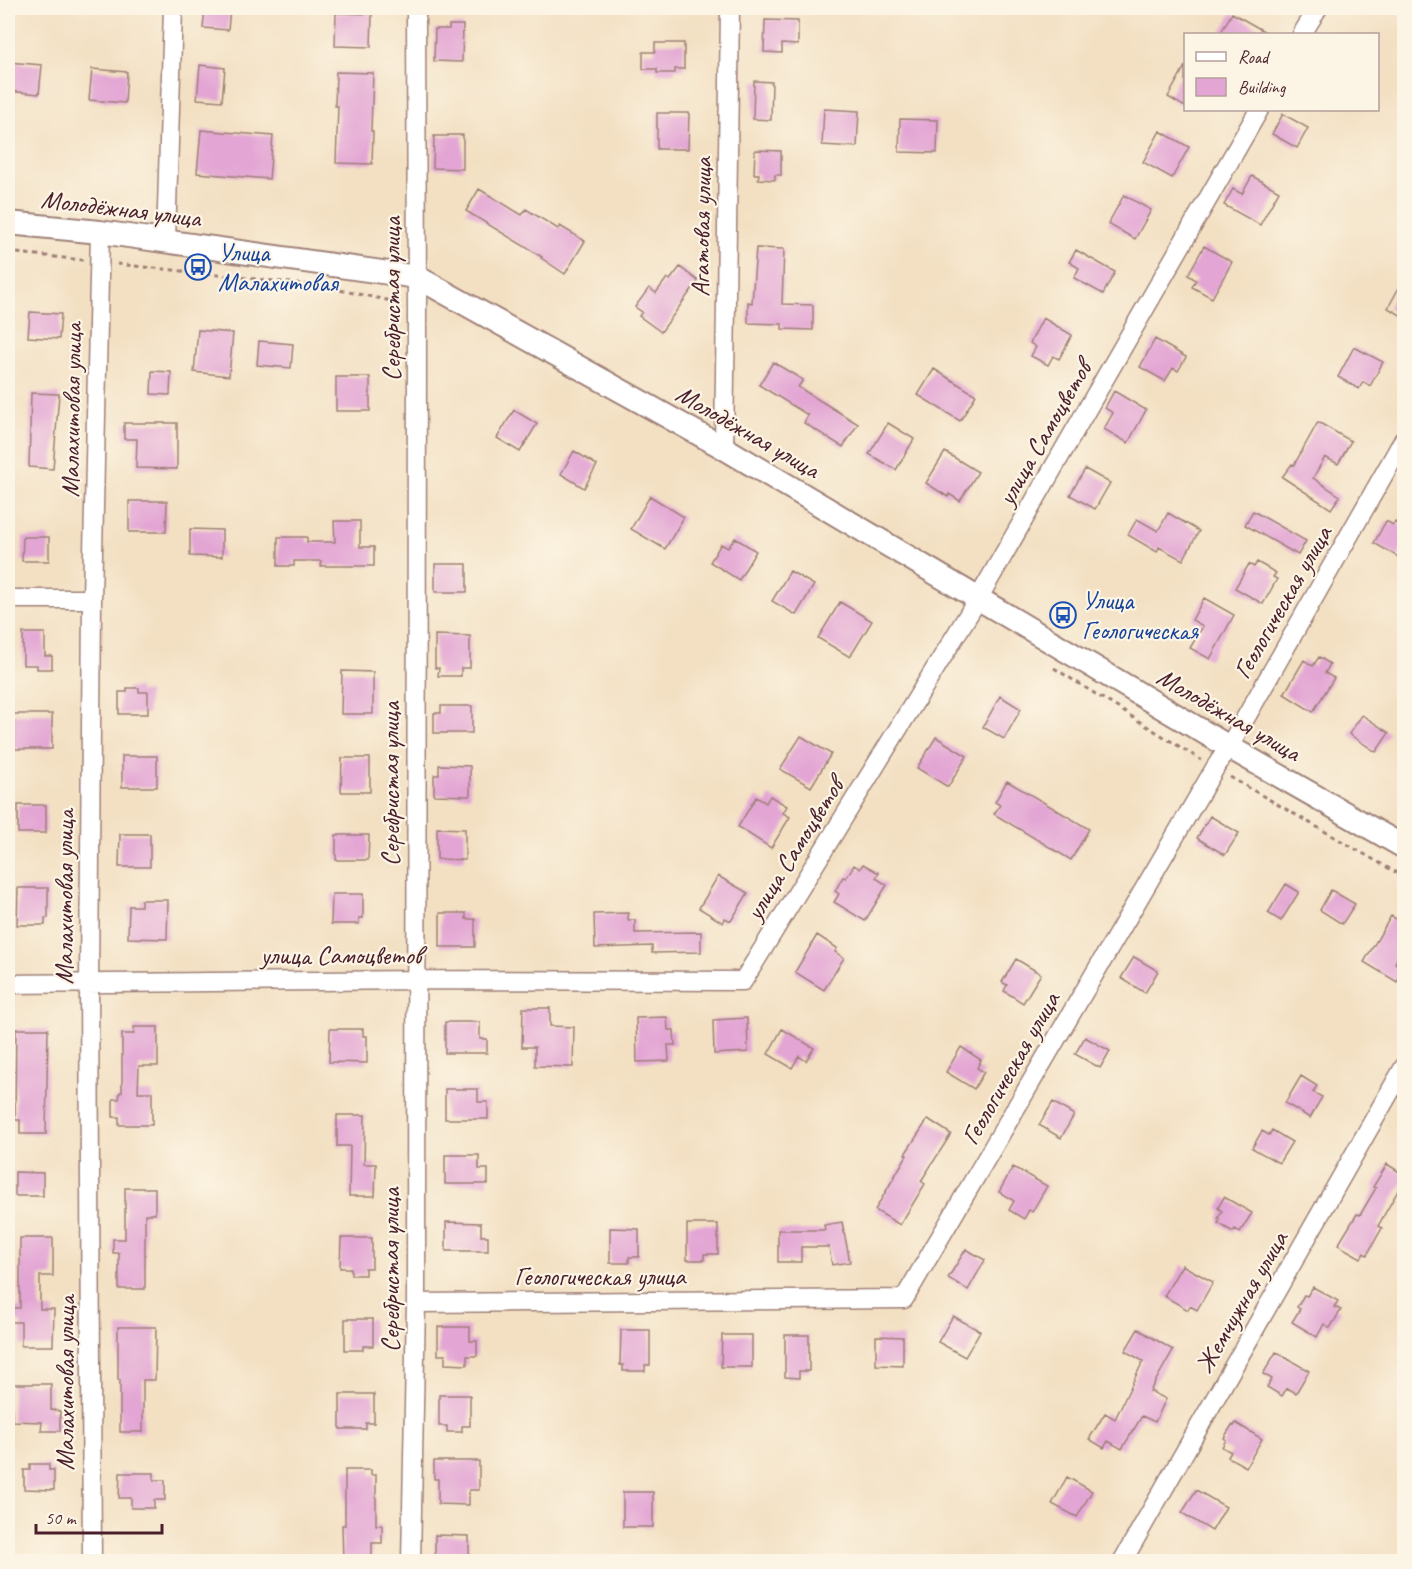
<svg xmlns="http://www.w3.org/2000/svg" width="1412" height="1569" font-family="Caveat,sans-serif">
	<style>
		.building { fill: #e3a5d4 }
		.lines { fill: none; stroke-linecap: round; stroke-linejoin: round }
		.minor-casing { stroke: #9e8077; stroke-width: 21 }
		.tertiary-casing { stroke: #9e8077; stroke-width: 26 }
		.path { stroke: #9e8077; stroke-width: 3; stroke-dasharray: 4.5 4.5; stroke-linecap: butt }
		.minor { stroke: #fff; stroke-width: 18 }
		.tertiary { stroke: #fff; stroke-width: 22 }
		.labels { text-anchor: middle; stroke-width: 4.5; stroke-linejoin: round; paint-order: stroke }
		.street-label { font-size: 26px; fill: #4a1f2b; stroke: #fcf5e5 }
		.transit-label { font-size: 26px; fill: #164399; stroke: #fcf5e5; text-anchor: start }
	</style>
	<rect width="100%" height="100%" fill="#fcf5e5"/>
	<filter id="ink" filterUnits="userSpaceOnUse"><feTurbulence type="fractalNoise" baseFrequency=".0167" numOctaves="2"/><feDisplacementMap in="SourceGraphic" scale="12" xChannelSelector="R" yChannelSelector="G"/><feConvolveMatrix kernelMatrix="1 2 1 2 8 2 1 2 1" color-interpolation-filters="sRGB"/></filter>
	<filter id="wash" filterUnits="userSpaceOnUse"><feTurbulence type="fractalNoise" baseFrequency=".008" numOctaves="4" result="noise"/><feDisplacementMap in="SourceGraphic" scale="24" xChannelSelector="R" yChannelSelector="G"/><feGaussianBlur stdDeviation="1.35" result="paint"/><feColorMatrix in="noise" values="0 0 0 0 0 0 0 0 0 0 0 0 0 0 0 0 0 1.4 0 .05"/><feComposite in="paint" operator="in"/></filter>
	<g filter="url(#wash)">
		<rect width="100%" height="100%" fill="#f3e0c3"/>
		<g id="blocks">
			<path class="building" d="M205 8H230L228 30 203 28Z
				M336 13 372 14 371 47 335 46Z
				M1232 13 1269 34H1220Z
				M765 20 798 21V45L782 44V53L764 52Z
				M449 25H463L462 62 434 61 435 29H449Z
				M655 43H684V69H675V73H657V69H643V52H655Z
				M8 62 42 65 39 94 8 91Z
				M200 65 225 68 222 101 197 99Z
				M1185 66V107L1168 97Z
				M92 69 127 72 125 103 89 100Z
				M336 72 373 73 371 131H373L372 164 336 163 338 106H335Z
				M754 81 772 82 771 120 753 119Z
				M824 109 859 111 857 147 822 145Z
				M657 113H689L688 149H657Z
				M1283 114 1308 128 1297 148 1272 134Z
				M900 119 938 120 937 153 899 152Z
				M201 130 273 136 269 179 197 173Z
				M1160 131 1189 147 1172 178 1143 162Z
				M448 135H463V169L433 168 434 136H448Z
				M755 150 781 151V175H775V180L758 179 759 174H754Z
				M1252 176 1279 191 1260 225 1224 205 1233 189 1242 194Z
				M479 189 522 215 526 209 558 229 560 226 585 241 565 274 541 258 542 257 466 211Z
				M1124 195 1151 210 1135 239 1108 224Z
				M1204 246 1232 262 1212 298 1192 287 1196 280 1188 275Z
				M756 248 784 249 782 304 813 305V330L782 329V324L748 323V302L752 303Z
				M1076 250 1115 272 1103 294 1074 278 1079 268 1069 262Z
				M680 267 698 281 661 332 639 316 642 312 635 307 649 288 656 293 667 278 670 280Z
				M1404 278V317L1388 308Z
				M30 312 61 314 59 339 28 337Z
				M1043 318 1072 335 1059 359 1053 356 1048 365 1031 356 1036 347 1030 343Z
				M198 330 233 333 229 376 194 372Z
				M1155 339 1186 357 1178 371 1173 368 1165 381 1140 367Z
				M259 341 293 344 291 368 257 365Z
				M1354 347 1383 362 1370 386 1363 382 1359 389 1338 377Z
				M773 362 803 380 798 387 858 424 843 447 804 423 808 415 759 385Z
				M934 369 976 395 960 421 918 395Z
				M152 371 171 372 170 395 151 394Z
				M336 377H370V411H336Z
				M1114 391 1146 410 1128 443 1104 429 1113 413 1105 408Z
				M31 393 59 394 53 469 29 467Z
				M514 410 537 424 520 452 497 438Z
				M1318 422 1351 441 1338 464 1325 457 1313 478 1340 496 1331 509 1282 477 1292 464 1294 465Z
				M124 423H177V469L136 468 137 439H124Z
				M888 423 914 439 896 470 869 454Z
				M574 451 597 465 584 488 561 474Z
				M945 452 978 472 960 501 949 494 948 497 926 483Z
				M1085 469 1110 483 1095 509 1070 495Z
				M650 496 684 517 665 549 631 529Z
				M129 501H167L166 532H129Z
				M1253 511 1306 541 1298 555 1245 525Z
				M1168 513 1199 531 1183 560 1159 547 1157 552 1128 535 1137 519 1158 531Z
				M334 521H360V547H374V566H321V561H294V566H278V537H307V542H335Z
				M1386 521 1393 525 1395 522 1404 527V545L1398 557 1374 543Z
				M190 529 222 530V557L190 556Z
				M23 537H49V561H22Z
				M735 538 756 551 739 580 710 562 721 544 728 548Z
				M1257 562 1276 573 1273 577 1277 579 1263 604 1235 588 1249 564 1254 567Z
				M435 564H467V592H435Z
				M790 571 814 585 796 615 772 601Z
				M1204 598 1234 615 1210 659 1190 648 1203 626 1192 620Z
				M840 602 872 621 850 657 818 638Z
				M23 633H45V656H52V669H37V665H23Z
				M435 635 470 636V668H461V676H438L439 668H435Z
				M1319 657 1330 664 1325 673 1334 678 1313 712 1284 694 1304 660 1313 666Z
				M342 671 373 672V714H341Z
				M127 688H139V692H148V714H119V692H127Z
				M1000 696 1021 709 1004 739 983 727Z
				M441 706H472V733H434V713H441Z
				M12 714H52V749H12Z
				M1362 715 1389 733 1376 752 1349 734Z
				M801 736 831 754 811 787 780 769Z
				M936 737 967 756 948 787 917 768Z
				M122 756H157V787H122Z
				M342 758H370V792H341Z
				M439 765 470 766V796L434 795V775H439Z
				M1007 781 1089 829 1071 860 994 814 1000 805 995 802Z
				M770 796 787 806 783 813 790 817 771 848 738 827 756 797 766 803Z
				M18 805H46V833H18Z
				M1210 816 1239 833 1225 855 1197 838Z
				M437 828 465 829V860L437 859Z
				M120 834H150V867H119Z
				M336 835H369L368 860H336Z
				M863 864 879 873 876 878 887 885 865 921 834 902 839 894 835 891 843 877 846 878 854 865 860 869Z
				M718 876 748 893 731 921 725 918 723 923 699 908Z
				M1286 884 1299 892 1281 921 1268 913Z
				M18 888H48V918H45V925H17Z
				M1331 890 1355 904 1342 924 1320 910Z
				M332 894H363V918H359V924H331Z
				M141 900H168L167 939 128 938 129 906H141Z
				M440 913H466V919H475V947H440Z
				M628 913V920H635V933L701 932V952L652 953V946L595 948 594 914Z
				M1391 916 1404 924V946L1395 963 1404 969 1397 982 1364 962Z
				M817 935 837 948 835 952 844 958 824 990 795 972Z
				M1134 957 1158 971 1145 993 1121 978Z
				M1016 959 1041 974 1023 1003 1004 991 1007 985 1002 982Z
				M523 1008H550V1026L574 1027 573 1067 535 1066V1047H522Z
				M667 1017 668 1030H674L675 1045H668L669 1061 637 1062 636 1018Z
				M747 1018 748 1052 714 1054 713 1020Z
				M445 1022H480V1039H487V1053H445Z
				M134 1027H158V1066H139L138 1092H152V1125H119V1117H113V1099H119L120 1092H122V1034H134Z
				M16 1029H48L46 1134H20V1120H15Z
				M330 1029H363V1036H367V1063L329 1062Z
				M782 1029 814 1048 806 1061 799 1056 792 1068 768 1054Z
				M1085 1037 1110 1051 1100 1068 1075 1054Z
				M961 1047 981 1060 977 1068 984 1072 974 1089 946 1072Z
				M1301 1076 1317 1086 1313 1092 1322 1097 1310 1118 1285 1103Z
				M445 1089H478V1102H488V1119H445Z
				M1053 1102 1074 1115 1061 1138 1039 1125Z
				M337 1115H365L364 1164H376L375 1196H349L350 1146H337Z
				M928 1119 951 1134 921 1181 925 1184 900 1225 875 1210 907 1155 905 1154Z
				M1272 1130 1292 1142 1279 1163 1252 1148 1262 1131 1269 1135Z
				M445 1155H479V1169H488V1184H445Z
				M1387 1164 1404 1175V1180L1378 1226 1382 1228 1367 1255 1364 1253 1361 1258 1338 1245 1357 1214 1360 1215 1376 1188 1373 1187Z
				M1013 1167 1047 1186 1032 1212 1029 1210 1024 1219 1009 1210 1014 1201 999 1192Z
				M15 1172 43 1173V1196H15Z
				M125 1188H155V1214H145V1289H119V1253H113V1239H125Z
				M1224 1197 1252 1213 1240 1232 1235 1229 1233 1232 1218 1223 1220 1220 1218 1219 1222 1211 1218 1208Z
				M446 1222 481 1223V1236H488V1251H446Z
				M842 1222 850 1262 832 1265 829 1247H801V1262H778V1230H825L824 1225Z
				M687 1224H718V1254H704V1260H687Z
				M610 1228 639 1229V1257H629V1263H610Z
				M20 1238H53V1276H40V1309H54L53 1346H21V1322H8V1308H20Z
				M341 1238H372V1268H365V1275H351V1268H340Z
				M966 1249 985 1260 968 1290 948 1278Z
				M1182 1265 1213 1282 1197 1310 1190 1306 1188 1310 1164 1296Z
				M1313 1287 1338 1301 1334 1307 1341 1310 1330 1328 1324 1324 1317 1337 1292 1322 1300 1309 1297 1307 1304 1295 1307 1296Z
				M953 1316 980 1331 965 1357 938 1342Z
				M345 1319H373V1346H363V1350H345Z
				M118 1327H156L155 1380H143V1432H120V1380H118Z
				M438 1327H470V1341H477V1356H467V1365L445 1364V1355H438Z
				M1138 1329 1173 1350 1150 1391 1166 1399 1155 1422 1142 1416 1122 1449 1108 1441 1104 1448 1089 1439 1105 1413 1115 1419 1143 1361 1125 1351Z
				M621 1330H650V1365H645V1371H623V1365H620Z
				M722 1335H752V1367H721Z
				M785 1335H809V1371H799V1378L785 1377Z
				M876 1336 903 1337V1366L876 1365Z
				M1276 1352 1309 1371 1296 1393 1287 1388 1282 1396 1267 1387 1272 1379 1263 1374Z
				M12 1384H51V1410L60 1411V1431H41L42 1422 12 1421Z
				M340 1394H374V1423H366V1429H340Z
				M439 1395H470V1426H462V1432H447V1426H439Z
				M1236 1423 1262 1439 1246 1467 1228 1457 1231 1452 1222 1447 1226 1440 1224 1438 1232 1425 1234 1426Z
				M434 1461H479V1490H469V1505L438 1504V1479H434Z
				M30 1464H49V1470H54V1490L24 1489V1470H30Z
				M345 1470H371V1475H376V1525H382V1543H372V1562H343L342 1525H345Z
				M120 1473H154V1480H165V1500H154V1508H131V1498H119Z
				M1067 1477 1092 1491 1077 1517 1052 1504Z
				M1196 1490 1226 1507 1212 1531 1182 1513Z
				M623 1492H653V1527H623Z
				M435 1535 469 1536V1562H435Z"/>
		</g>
	</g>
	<g filter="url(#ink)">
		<use href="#blocks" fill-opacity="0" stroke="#9e8077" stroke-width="1.5"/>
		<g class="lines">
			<g class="minor-casing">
				<path id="minor" d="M1302 34 1318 8
					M166 241 173 8
					M724 448 730 8
					M8 599H92
					M8 984 415 980 743 981 978 599 1259 110
					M416 1303 904 1299 1215 768 1229 747 1404 439
					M92 1562 89 983 92 599 100 232
					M411 1562 416 1303 417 306 416 8
					M1122 1562 1404 1067"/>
			</g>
			<g class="tertiary-casing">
				<path id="tertiary" d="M8 223 100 232 417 277 724 448 1229 747 1404 847"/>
			</g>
			<path class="path" d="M8 252 83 260
				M117 264 320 286 401 303
				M1054 668 1201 760
				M1230 777 1404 877"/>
			<use href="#minor" class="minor"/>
			<use href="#tertiary" class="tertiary"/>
		</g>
	</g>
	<defs>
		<g id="bus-ring" transform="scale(1.35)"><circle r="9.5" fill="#fcf5e5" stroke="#1a4fb4" stroke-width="1.5"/><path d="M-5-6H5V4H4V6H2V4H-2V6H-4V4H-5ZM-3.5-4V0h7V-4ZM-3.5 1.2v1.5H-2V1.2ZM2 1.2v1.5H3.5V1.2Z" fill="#1a4fb4"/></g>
	</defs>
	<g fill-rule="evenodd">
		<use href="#bus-ring" x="198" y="267"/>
		<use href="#bus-ring" x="1063" y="615"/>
	</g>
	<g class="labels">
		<g class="street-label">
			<text transform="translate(121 208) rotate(7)" y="9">Молодёжная улица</text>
			<text transform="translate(701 227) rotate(-89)" y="9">Агатовая улица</text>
			<text transform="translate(391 299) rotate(-90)" y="9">Серебристая улица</text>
			<text transform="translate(71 410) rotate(-89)" y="9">Малахитовая улица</text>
			<text transform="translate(748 431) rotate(30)" y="9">Молодёжная улица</text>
			<text transform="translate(1044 433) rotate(-60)" y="9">улица Самоцветов</text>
			<text transform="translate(1282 602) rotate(-60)" y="9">Геологическая улица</text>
			<text transform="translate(1229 714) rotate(30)" y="9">Молодёжная улица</text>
			<text transform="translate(390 784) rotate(-90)" y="9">Серебристая улица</text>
			<text transform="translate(794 849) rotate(-58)" y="9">улица Самоцветов</text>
			<text transform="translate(64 897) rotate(-90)" y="9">Малахитовая улица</text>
			<text x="341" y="964">улица Самоцветов</text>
			<text transform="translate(1010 1068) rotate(-60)" y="9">Геологическая улица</text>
			<text transform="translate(390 1270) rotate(-90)" y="9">Серебристая улица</text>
			<text x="600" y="1285">Геологическая улица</text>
			<text transform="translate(1241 1302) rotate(-60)" y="9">Жемчужная улица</text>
			<text transform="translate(65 1383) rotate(-90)" y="9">Малахитовая улица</text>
		</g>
		<g class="transit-label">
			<text x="218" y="261">Улица<tspan x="218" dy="30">Малахитовая</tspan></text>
			<text x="1082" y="609">Улица<tspan x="1082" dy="30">Геологическая</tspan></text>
		</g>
	</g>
	<rect width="1412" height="1569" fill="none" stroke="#fcf5e5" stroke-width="30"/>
	<rect x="1184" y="33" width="195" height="78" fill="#fcf5e5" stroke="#b59f9b" stroke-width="1.5"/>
	<rect x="1196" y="52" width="30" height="9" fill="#ffffff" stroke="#b59f9b" stroke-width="1.5"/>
	<text x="1238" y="63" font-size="18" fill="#4a1f2b">Road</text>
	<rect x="1196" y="78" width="30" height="18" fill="#e3a5d4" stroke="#b59f9b" stroke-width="1.5"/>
	<text x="1238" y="93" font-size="18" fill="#4a1f2b">Building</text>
	<path d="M36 1524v9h126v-9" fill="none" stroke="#4a1f2b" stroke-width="3"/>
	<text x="45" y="1524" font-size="18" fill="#4a1f2b" stroke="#fcf5e5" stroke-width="4.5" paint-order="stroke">50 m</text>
</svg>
